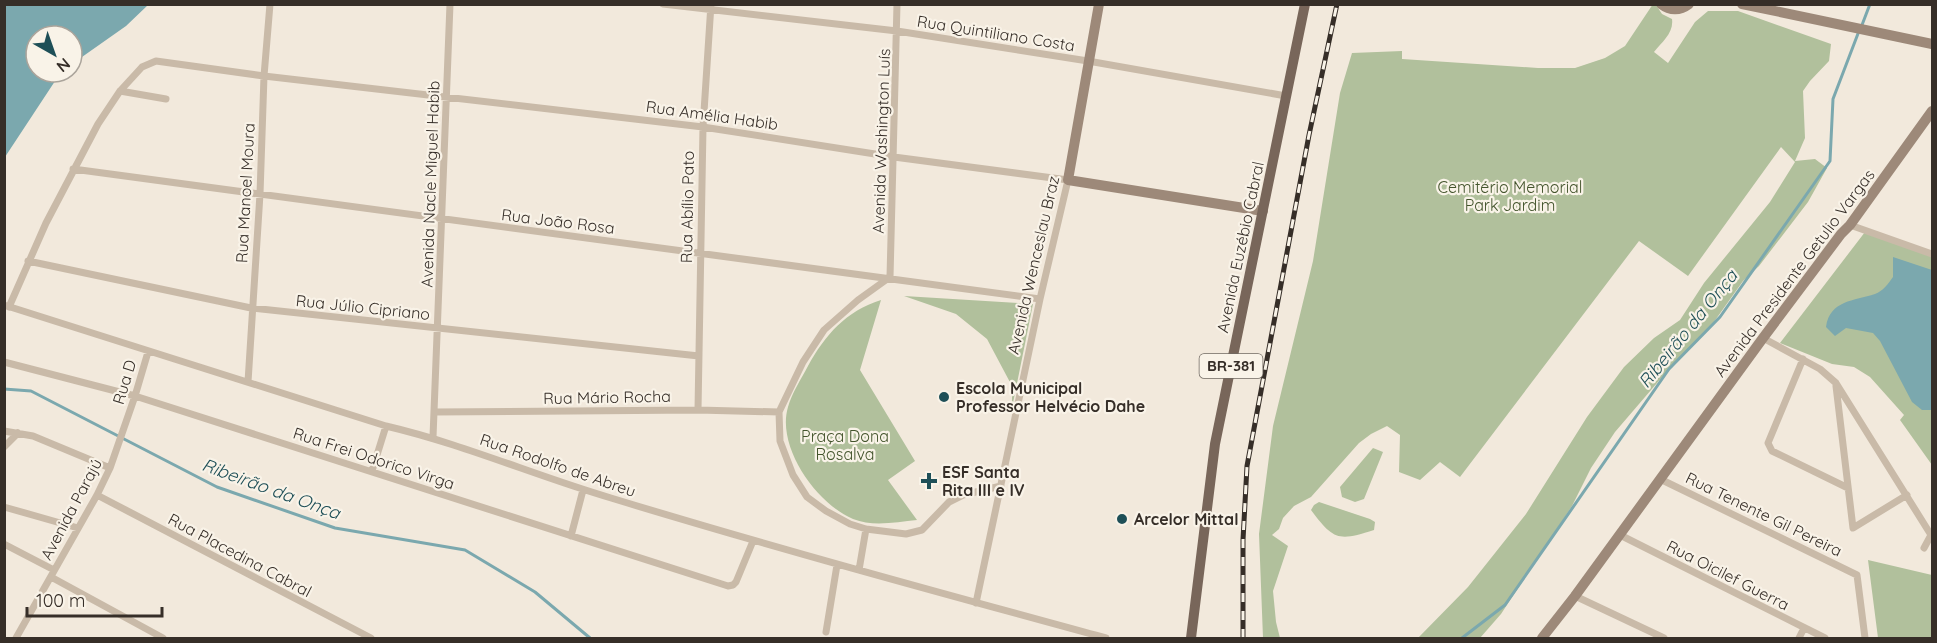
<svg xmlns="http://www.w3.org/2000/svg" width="1937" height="643" font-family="Quicksand,sans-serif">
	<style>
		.green { fill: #b1c09c }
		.water { fill: #7ba8ae }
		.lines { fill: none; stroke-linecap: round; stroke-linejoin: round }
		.stream { stroke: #7ba8ae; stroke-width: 3 }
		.street { stroke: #c9baa8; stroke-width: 7 }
		.secondary { stroke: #9d8979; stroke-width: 10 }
		.primary { stroke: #78665a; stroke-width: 10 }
		.rail-casing { stroke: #362e28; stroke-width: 5 }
		.rail { stroke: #f9f3e8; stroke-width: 3; stroke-dasharray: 9; stroke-linecap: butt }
		.poi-dot { fill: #1e4f57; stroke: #f9f3e8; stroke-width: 2 }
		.labels { text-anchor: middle; stroke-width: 4.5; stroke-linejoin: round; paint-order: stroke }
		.shield { fill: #f9f3e8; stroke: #706962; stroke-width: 1.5 }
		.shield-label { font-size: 15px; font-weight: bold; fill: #362e28 }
		.street-label { font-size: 16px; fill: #362e28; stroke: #f9f3e8 }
		.park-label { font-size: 16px; fill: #43542c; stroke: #f9f3e8 }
		.poi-label { font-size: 16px; font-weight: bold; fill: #362e28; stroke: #f9f3e8; text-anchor: start }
		.water-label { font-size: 18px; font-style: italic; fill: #1e4f57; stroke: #f9f3e8 }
	</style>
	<rect width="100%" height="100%" fill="#f2e9dc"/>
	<path class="green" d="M1653 4 1656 5 1662 14 1672 19C1674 33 1662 42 1654 52L1668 63 1695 22 1708 11H1738L1831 44 1829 61 1810 81 1803 91 1805 138 1795 161 1815 159 1827 168 1808 202 1759 266 1743 281 1711 326 1663 376 1615 432 1591 468 1572 506 1501 614 1480 638H1418L1468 587 1526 514 1587 417 1624 367 1654 338 1680 320 1704 283 1770 202 1795 162 1781 147 1688 276 1639 241 1460 477 1440 462 1420 480 1399 472 1400 435 1387 426 1371 434 1359 443 1311 497 1294 506 1283 518 1279 529 1272 535 1288 546 1273 591 1276 622 1280 638H1263L1259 534 1273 426 1313 261 1340 93 1352 53 1402 51V59L1538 68H1575L1605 58 1625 46Z
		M1865 232 1932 255V465L1900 420 1904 415 1870 377 1854 367 1832 364 1780 343Z
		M904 296 1033 304 1012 408V386L987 339 956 314Z
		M881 300 860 370 915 461 888 480 917 520C896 522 873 527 853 519 817 504 776 447 788 407 792 393 801 379 808 366 825 335 846 311 881 300Z
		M1373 448 1383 452 1364 499 1355 502 1342 497 1340 487Z
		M1319 502 1370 519 1375 522 1374 530C1339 541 1334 541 1311 510L1314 505Z
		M1868 560 1932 575V638H1878Z"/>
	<path class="water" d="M5 4 148 5 126 26 72 64V36H36V72H61L5 157Z
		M1893 257 1932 270V410H1922L1912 402 1880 341 1873 333 1846 328 1835 336 1826 327C1830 300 1854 301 1875 294 1883 291 1888 284 1893 277Z"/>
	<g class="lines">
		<path class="stream" d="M1862 25 1870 4
			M4 389 31 391 217 487 335 528 465 550 535 592 590 638
			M1462 638 1505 605 1669 369 1720 317 1830 161 1833 99 1859 31"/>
		<path class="street" d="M663 4 897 31 1088 61 1286 96
			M897 4 890 277 858 300 824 330 803 362 779 412 780 441 793 475 807 497 826 511 850 524 866 529 906 534 922 530 949 502 963 495 1001 486
			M120 91 166 99
			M73 169 1040 299
			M1850 225 1932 254
			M28 261 251 308 699 356
			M4 305 386 426C463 444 536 476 611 498 775 548 941 593 1106 638
			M9 307 46 223 98 124 120 91 142 67 156 61 264 76 703 127 894 157 1068 180 1040 299 976 603
			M1763 338 1820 369 1836 383 1931 535 1924 548
			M1803 359 1768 443 1772 451 1848 488
			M4 362 135 396 728 586 733 585 736 582 753 541
			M248 382 260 194 264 76 270 4
			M1836 386 1853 528 1907 495
			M698 410 703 127 711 4
			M435 412 698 410 779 412
			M4 431 33 436 110 468
			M433 437 450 4
			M4 447 18 433
			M372 471 386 426
			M1660 479 1857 575 1865 638
			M97 495 371 638
			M4 507 78 528
			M1620 535 1825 638
			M571 536 583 490
			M4 544 54 570
			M859 570 866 529
			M51 577 163 638
			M1575 596 1664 638
			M826 632 837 565
			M16 638 97 495 110 468 135 396 148 352
			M1799 638 1804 628"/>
		<path class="secondary" d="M1099 4 1068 180 1263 211
			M1661 4C1670 11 1680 11 1689 4
			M1742 4 1932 44
			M1542 638 1575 596 1763 338 1841 234 1850 225 1932 111"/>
		<path class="primary" d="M1191 638 1215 444 1305 4"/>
		<g class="rail-casing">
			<path id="rail" d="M1243 638V540L1247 466 1309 135 1337 4"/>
		</g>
		<use href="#rail" class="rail"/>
	</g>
	<g class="poi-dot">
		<circle cx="944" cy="397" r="6"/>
		<path d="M926 472h6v6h6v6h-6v6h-6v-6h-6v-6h6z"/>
		<circle cx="1122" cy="519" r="6"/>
	</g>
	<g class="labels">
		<rect class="shield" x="1199.5" y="354" width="63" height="24" rx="4.5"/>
		<g class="shield-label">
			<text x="1231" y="371">BR-381</text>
		</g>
		<g class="street-label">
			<text transform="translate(996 33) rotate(9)" y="6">Rua Quintiliano Costa</text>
			<text transform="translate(712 115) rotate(8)" y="6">Rua Amélia Habib</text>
			<text transform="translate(881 141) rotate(-88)" y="6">Avenida Washington Luís</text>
			<text transform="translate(430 184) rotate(-88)" y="6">Avenida Nacle Miguel Habib</text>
			<text transform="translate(245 193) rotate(-87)" y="6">Rua Manoel Moura</text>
			<text transform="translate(687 207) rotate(-89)" y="6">Rua Abílio Pato</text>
			<text transform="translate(558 221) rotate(7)" y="6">Rua João Rosa</text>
			<text transform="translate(1240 247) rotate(-78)" y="6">Avenida Euzébio Cabral</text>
			<text transform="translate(1033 265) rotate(-77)" y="6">Avenida Wenceslau Braz</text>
			<text transform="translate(1794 273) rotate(-53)" y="6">Avenida Presidente Getulio Vargas</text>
			<text transform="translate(363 307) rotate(6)" y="6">Rua Júlio Cipriano</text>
			<text transform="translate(124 382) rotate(-73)" y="6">Rua D</text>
			<text transform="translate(607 397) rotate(-1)" y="6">Rua Mário Rocha</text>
			<text transform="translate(374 458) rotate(18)" y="6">Rua Frei Odorico Virga</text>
			<text transform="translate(558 465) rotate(19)" y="6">Rua Rodolfo de Abreu</text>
			<text transform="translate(71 509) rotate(-62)" y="6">Avenida Parajú</text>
			<text transform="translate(1764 514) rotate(26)" y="6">Rua Tenente Gil Pereira</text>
			<text transform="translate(240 555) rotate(28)" y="6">Rua Placedina Cabral</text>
			<text transform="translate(1728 575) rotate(27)" y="6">Rua Oicilef Guerra</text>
		</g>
		<g class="park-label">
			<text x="1510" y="193">Cemitério Memorial<tspan x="1510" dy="18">Park Jardim</tspan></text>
			<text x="845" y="442">Praça Dona<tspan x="845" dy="18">Rosalva</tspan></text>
		</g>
		<g class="poi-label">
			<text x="956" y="394">Escola Municipal<tspan x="956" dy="18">Professor Helvécio Dahe</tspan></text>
			<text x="942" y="478">ESF Santa<tspan x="942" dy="18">Rita III e IV</tspan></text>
			<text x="1134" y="525">Arcelor Mittal</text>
		</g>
		<g class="water-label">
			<text transform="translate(1688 329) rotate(-51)" y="6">Ribeirão da Onça</text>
			<text transform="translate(271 489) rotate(20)" y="6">Ribeirão da Onça</text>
		</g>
	</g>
	<rect width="1937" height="643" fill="none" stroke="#362e28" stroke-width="12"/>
	<g transform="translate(54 54) rotate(140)"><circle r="28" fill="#f9f3e8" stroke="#aba49b" stroke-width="1.5"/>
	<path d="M0-4.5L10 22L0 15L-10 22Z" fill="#1e4f57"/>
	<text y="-9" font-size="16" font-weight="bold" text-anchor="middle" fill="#362e28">N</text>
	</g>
	<path d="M27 607v9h135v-9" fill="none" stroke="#362e28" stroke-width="3"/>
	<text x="36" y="607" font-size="18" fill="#362e28" stroke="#f9f3e8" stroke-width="4.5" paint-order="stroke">100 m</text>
</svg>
